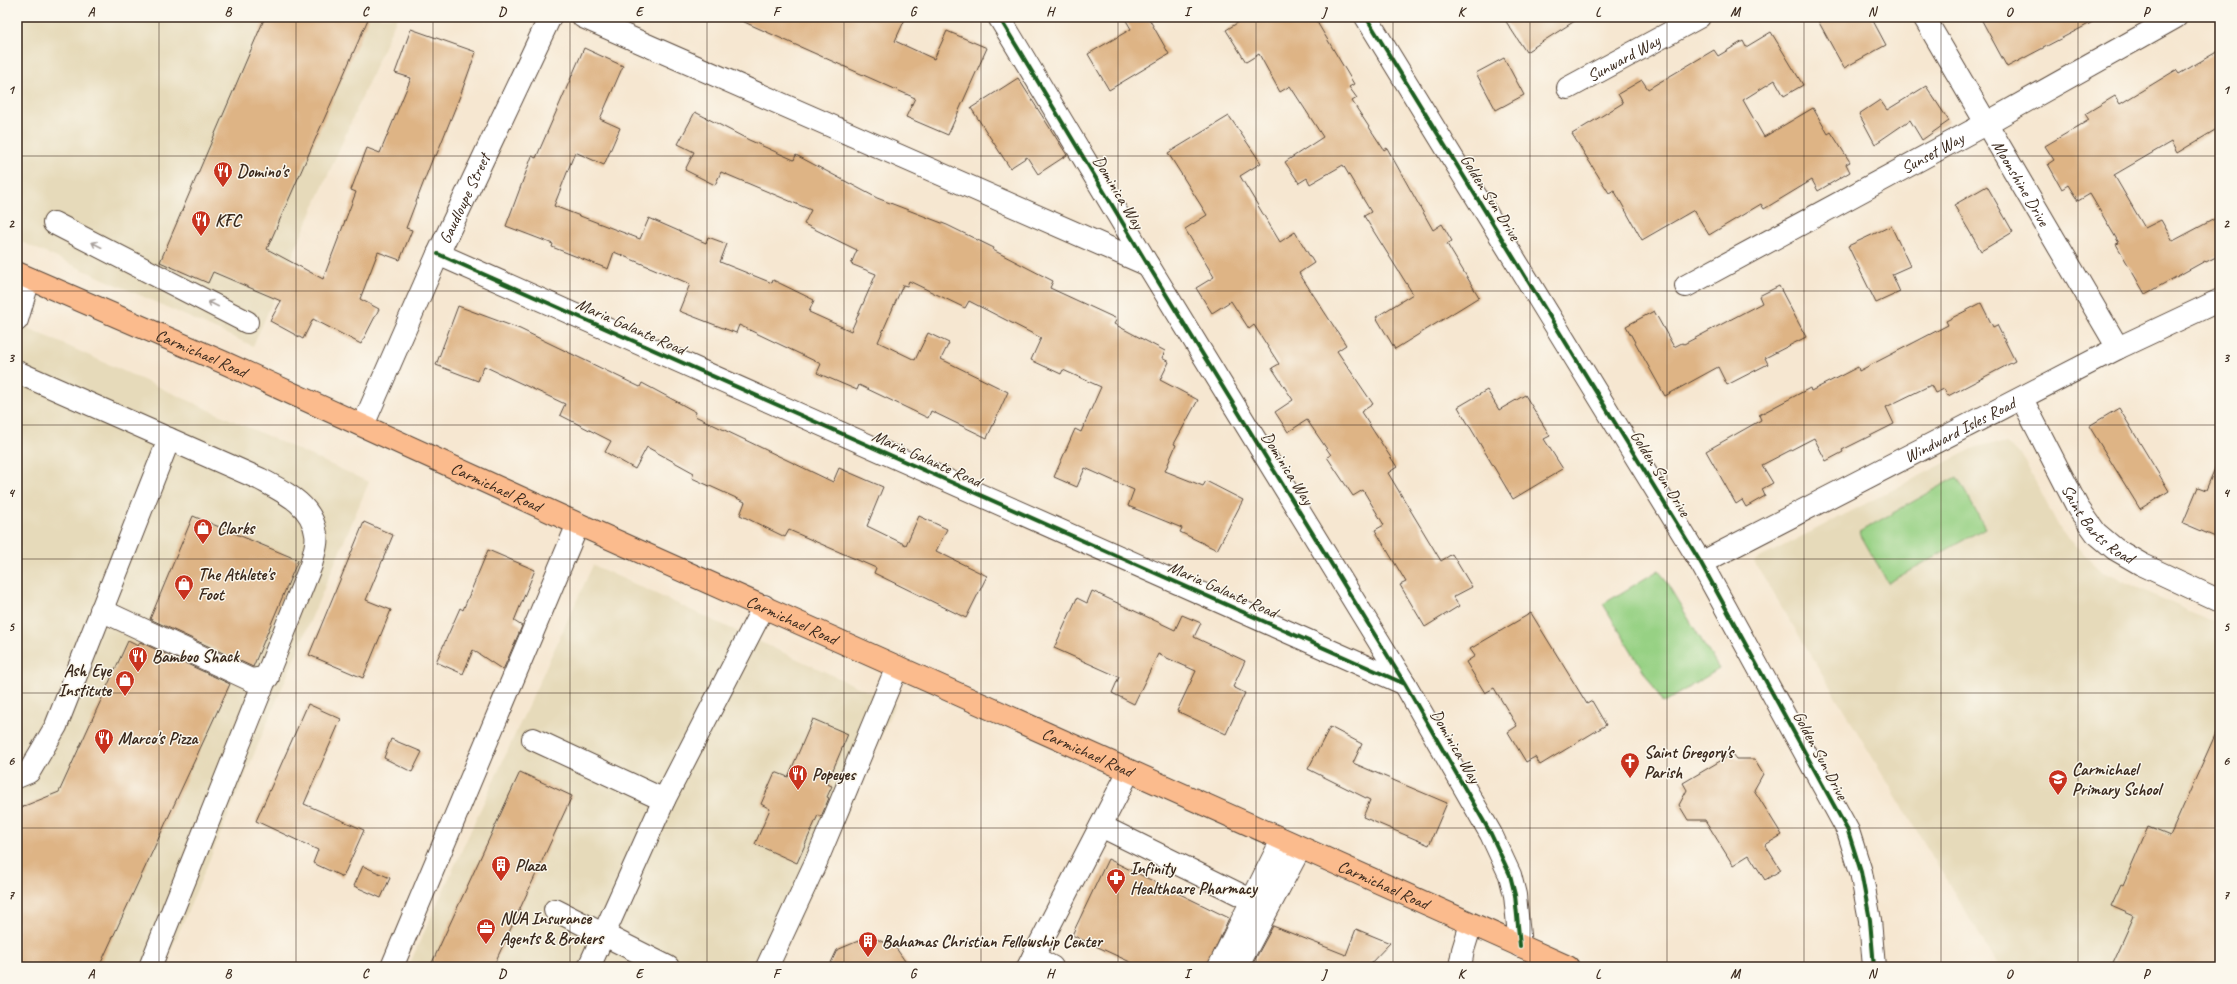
<svg xmlns="http://www.w3.org/2000/svg" width="2237" height="984" font-family="Caveat,sans-serif">
	<style>
		.built { fill: #e6daba }
		.green { fill: #97d184; stroke: #697e51 }
		.building { fill: #deb485 }
		.lines { fill: none; stroke-linecap: round; stroke-linejoin: round }
		.minor-casing { stroke: #574639; stroke-width: 24 }
		.major-casing { stroke: #574639; stroke-width: 24 }
		.minor { stroke: #fff; stroke-width: 22 }
		.major { stroke: #fbbb8d; stroke-width: 22 }
		.cycleway-casing { stroke: #fbf7ec; stroke-width: 6 }
		.cycleway { stroke: #1b5e20; stroke-width: 4 }
		.oneway { stroke: #a79f9a }
		.grid { fill: none; stroke: #3b2a1e; stroke-width: 1; stroke-opacity: 0.55 }
		.labels { text-anchor: middle; stroke-width: 3; stroke-linejoin: round; paint-order: stroke }
		.street-label { font-size: 17px; fill: #3b2a1e; stroke: #fbf7ec }
		.poi-label { font-size: 17px; font-weight: bold; fill: #3b2a1e; stroke: #fbf7ec; text-anchor: start }
		.neatline { fill: none; stroke: #3b2a1e; stroke-width: 1.5 }
		.grid-label { font-size: 13px; text-anchor: middle; font-weight: bold; fill: #3b2a1e }
	</style>
	<rect width="100%" height="100%" fill="#fbf7ec"/>
	<filter id="ink" filterUnits="userSpaceOnUse"><feTurbulence type="fractalNoise" baseFrequency=".025" numOctaves="2"/><feDisplacementMap in="SourceGraphic" scale="8" xChannelSelector="R" yChannelSelector="G"/><feConvolveMatrix kernelMatrix="1 2 1 2 8 2 1 2 1" color-interpolation-filters="sRGB"/></filter>
	<filter id="wash" filterUnits="userSpaceOnUse"><feTurbulence type="fractalNoise" baseFrequency=".012" numOctaves="4" result="noise"/><feDisplacementMap in="SourceGraphic" scale="16" xChannelSelector="R" yChannelSelector="G"/><feGaussianBlur stdDeviation="0.9" result="paint"/><feColorMatrix in="noise" values="0 0 0 0 0 0 0 0 0 0 0 0 0 0 0 0 0 1.4 0 .05"/><feComposite in="paint" operator="in"/></filter>
	<g filter="url(#wash)">
		<rect width="100%" height="100%" fill="#f6e7d1"/>
		<path class="built" d="M17 17H397L253 346 17 240Z
			M17 323 369 482 164 967H17Z
			M1988 444H2006L2021 454 2062 533 2103 572 2220 625V967H1999L1754 561 1974 448Z
			M593 565 895 704 778 967H408Z"/>
		<path class="green" d="M1957 477 1985 528 1888 583 1859 532Z
			M1659 570 1719 669 1663 703 1603 604Z"/>
		<g id="blocks">
			<path class="building" d="M265 17H369L267 249 323 279 356 192 351 190 367 148 380 153 411 78 395 73 411 29 476 52 460 96 436 156 434 155 406 228 412 230 400 260 378 252 360 299 379 309 361 344 313 319 303 339 270 321 281 301 213 272 208 283 160 262Z
				M733 17H906L895 41 934 59 947 31 987 48 948 135 906 117 915 98Z
				M1124 17H1148L1169 54 1109 90 1088 54 1131 29Z
				M1247 17H1314L1354 84 1349 87 1357 98 1352 101 1384 150 1387 148 1433 230 1442 224 1452 241 1447 244 1479 297 1395 349 1376 317 1413 294 1364 216 1371 212 1343 165 1310 184 1307 178 1299 183 1285 162 1323 137 1290 86 1280 92 1259 54 1246 62 1226 30Z
				M1503 17H1581L1526 52Z
				M1816 17H1871L1886 45 1844 68Z
				M1980 17H2102L2007 67Z
				M1771 32 1803 85 1784 96 1775 80 1743 100 1764 137 1813 108 1828 134 1831 132 1850 162 1846 164 1850 172 1818 191 1812 180 1764 209 1761 204 1709 235 1694 210 1642 240 1614 190 1609 193 1572 134 1623 103 1618 94 1642 80 1648 89 1714 50 1718 56 1743 41 1746 47Z
				M584 48 623 66 600 119 620 128 604 165 575 152 554 206 640 239 649 218 706 243 708 237 727 244 720 262 772 283 773 280 814 300 809 312 851 331 876 274 851 264 857 250 804 224 811 210 721 172 715 185 685 170 694 152 678 144 695 112 749 140 794 160 796 155 877 198 947 225 994 248 993 250 1053 281 1050 288 1117 319 1114 324 1165 351 1162 358 1169 362 1160 380 1198 400 1174 444 1176 445 1165 471 1203 486 1206 481 1243 500 1217 550 1180 532 1182 528 1128 506 1134 490 1085 468 1077 487 1054 477 1075 429 1081 432 1101 387 1063 370 1061 374 1031 360 1041 338 969 301 965 308 909 281 907 286 903 285 878 342 915 360 928 333 949 343 941 359 1008 392 987 438 931 411 928 418 859 385 857 390 817 373 821 364 739 325 736 333 679 311 690 284 614 252 608 269 552 247 553 244 506 226 532 156 536 158Z
				M2220 50V127L2177 153 2171 142 2114 175 2145 228 2161 220 2173 241 2220 216V255L2206 262 2205 261 2145 294 2116 244 2119 243 2090 194 2078 201 2068 185 2062 189 2048 164 2054 160 2045 146 2089 120 2085 114 2115 96 2120 104 2176 70 2179 74Z
				M1504 58 1524 95 1496 110 1476 73Z
				M1018 78 1067 155 1038 174 1027 157 1010 168 971 108Z
				M1926 86 1949 121 1922 140 1910 120 1875 144 1859 114 1880 100 1887 110Z
				M1229 116 1261 163 1240 176 1280 242 1295 232 1314 263 1299 273 1346 345 1337 351 1373 404 1361 412 1397 467 1388 473 1441 561 1452 554 1472 587 1453 597 1459 606 1425 627 1400 585 1406 582 1375 530 1384 525 1363 490 1353 496 1327 457 1331 455 1307 420 1288 432 1275 412 1293 400 1272 368 1279 364 1254 325 1249 329 1231 301 1212 313 1196 288 1214 277 1185 229 1207 215 1168 153Z
				M1987 186 2013 232 1981 251 1954 205Z
				M1891 226 1910 266 1892 274 1900 292 1876 303 1848 246Z
				M1779 286 1806 337 1765 358 1768 364 1727 385 1718 367 1665 396 1626 326 1654 311 1674 347 1682 343 1684 344 1762 303 1759 296Z
				M1981 303 1993 327 1997 325 2015 361 1948 396 1944 389 1935 393 1931 385 1886 407 1894 424 1842 450 1843 452 1826 461 1814 438 1762 465 1773 483 1762 489 1765 496 1746 507 1742 500 1736 504 1706 451 1761 420 1759 415 1810 388 1811 391 1858 367 1859 371 1948 325 1946 321Z
				M458 306 520 329 640 387 642 383 696 412 695 416 833 482 839 468 883 487 867 526 906 545 919 516 947 529 936 551 987 576 966 618 874 573 876 568 789 530 785 537 740 515 745 502 692 478 694 473 647 447 635 469 605 452 611 441 560 415 565 404 484 366 478 381 436 365Z
				M1487 390 1499 410 1525 395 1550 436 1544 439 1563 469 1513 499 1458 407Z
				M2119 408 2169 491 2140 509 2089 426Z
				M2220 456V539L2183 523 2198 487 2206 490Z
				M193 516 298 560 253 667 150 619Z
				M364 522 393 535 366 600 391 610 363 678 309 655Z
				M488 550 535 570 514 621 522 626 503 670 473 650 463 674 436 662 460 608 463 610Z
				M1092 591 1175 630 1182 615 1201 623 1194 637 1245 661 1233 687 1245 693 1226 734 1177 711 1196 671 1158 654 1134 704 1112 693 1119 677 1054 648 1077 598 1087 603Z
				M1531 613 1587 704 1592 701 1606 725 1540 765 1535 757 1526 762 1508 732 1517 726 1494 688 1485 693 1466 662 1475 656 1470 649Z
				M128 641 138 646 140 642 230 684 99 967H17V809L59 792Z
				M308 704 341 719 304 804 364 830 343 877 313 863 318 850 256 821Z
				M813 719 848 734 827 784 832 786 827 797 829 798 821 817 818 815 797 863 755 844 770 809 761 804 775 772 788 777Z
				M2220 724V967H2111L2134 916 2111 906 2121 884 2123 885 2148 827 2170 836Z
				M1330 727 1362 744 1353 763 1447 803 1429 845 1363 817 1370 800 1308 769Z
				M391 739 422 752 412 772 384 758Z
				M1732 754 1736 759H1754L1763 774 1754 790 1782 835 1765 845 1781 870 1765 880 1749 855 1733 865 1705 820H1688L1679 805 1687 790 1683 783Z
				M520 772 572 796 493 967H430Z
				M1108 859 1229 918 1207 967H1141L1072 935Z
				M363 866 390 878 381 898 354 886Z
				M1273 926 1346 955 1356 929 1390 943 1369 965 1372 967H1251Z
				M870 936 896 948 909 967H829L837 950Z"/>
		</g>
	</g>
	<g filter="url(#ink)">
		<use href="#blocks" fill-opacity="0" stroke="#574639" stroke-width="1"/>
		<g class="lines">
			<g class="minor-casing">
				<g id="minor">
					<path d="M583 17 1148 265"/>
					<path d="M999 17 1148 265 1405 684 1491 834 1510 875 1515 895 1520 946"/>
					<path d="M1366 17 1701 563 1848 831 1861 872 1870 920 1874 967"/>
					<path id="s1" d="M1924 17 2118 348"/>
					<path id="s2" d="M1568 88 1699 17"/>
					<path d="M54 223 247 322"/>
					<path d="M438 254 1405 684"/>
					<path id="s3" d="M1686 286 1987 123 2176 17"/>
					<path d="M17 320 29 279"/>
					<path d="M17 372 260 479C284 492 312 504 316 534 318 543 313 556 311 565L150 967"/>
					<path id="s4" d="M2022 399 2078 508 2096 533 2115 549 2141 564 2220 601"/>
					<path id="s5" d="M363 425 438 254 550 17"/>
					<path id="s6" d="M1701 563 2118 348 2220 300"/>
					<path d="M101 610 251 680 268 677"/>
					<path d="M533 739 664 800"/>
					<path d="M17 777 29 772 56 726 169 439"/>
					<path d="M1101 826 1253 901"/>
					<path d="M555 910 668 967"/>
					<path d="M1033 957 1052 967"/>
					<path d="M392 967 578 524"/>
					<path d="M589 967 664 800 764 606"/>
					<path d="M767 967 816 862 897 667"/>
					<path d="M1028 967 1129 771"/>
					<path d="M1219 967 1282 840"/>
					<path d="M1237 967 1300 848"/>
					<path d="M1460 967 1463 950 1471 924"/>
				</g>
			</g>
			<g class="major-casing">
				<g id="major">
					<path id="s7" d="M17 273 225 363 578 524 1568 967"/>
				</g>
			</g>
			<use href="#minor" class="minor"/>
			<use href="#major" class="major"/>
			<g class="cycleway-casing">
				<path id="cycleway" d="M999 17 1148 265 1405 684 1491 834 1510 875 1515 895 1520 946
					M1366 17 1701 563 1848 831 1861 872 1870 920 1874 967
					M438 254 1405 684"/>
			</g>
			<use href="#cycleway" class="cycleway"/>
		</g>
		<defs><path id="oneway-shaft" d="M-6 0H5M1.5-3L5.5 0L1.5 3" fill="none" stroke-width="1.6" stroke-linecap="round" stroke-linejoin="round"/></defs>
		<g class="oneway">
			<use href="#oneway-shaft" transform="translate(97 245) rotate(-153)"/>
			<use href="#oneway-shaft" transform="translate(213 304) rotate(-153)"/>
		</g>
	</g>
	<path class="grid" d="M159 17V967M296 17V967M433 17V967M570 17V967M707 17V967M844 17V967M981 17V967M1118 17V967M1256 17V967M1393 17V967M1530 17V967M1667 17V967M1804 17V967M1941 17V967M2078 17V967M17 156H2220M17 291H2220M17 425H2220M17 559H2220M17 693H2220M17 828H2220"/>
	<defs>
		<g id="restaurant-pin" transform="scale(1)"><path d="M0 17L-7.5 6A9.5 9.5 0 1 1 7.5 6Z" fill="#c8321e" stroke="#fbf7ec"/><path d="M-5-6h1v4h1v-4h1v4h1v-4h1v5L-1.5 .5V6h-2V.5L-5-1ZM5-6V6H3V1.5H1.5Q1.5-4 5-6Z" fill="#fff"/></g>
		<g id="shop-pin" transform="scale(1)"><path d="M0 17L-7.5 6A9.5 9.5 0 1 1 7.5 6Z" fill="#c8321e" stroke="#fbf7ec"/><path d="M-5-2.5h2.3a2.7 3.5 0 0 1 5.4 0H5L5.5 6h-11ZM-1.5-2.5h3a1.5 2.3 0 0 0-3 0Z" fill="#fff"/></g>
		<g id="church-pin" transform="scale(1)"><path d="M0 17L-7.5 6A9.5 9.5 0 1 1 7.5 6Z" fill="#c8321e" stroke="#fbf7ec"/><path d="M-1.2-6h2.4v3.5h3.3v2.4h-3.3V6h-2.4V-.1h-3.3v-2.4h3.3Z" fill="#fff"/></g>
		<g id="school-pin" transform="scale(1)"><path d="M0 17L-7.5 6A9.5 9.5 0 1 1 7.5 6Z" fill="#c8321e" stroke="#fbf7ec"/><path d="M0-5L7-2L0 1L-7-2ZM-4 1L0 2.5L4 1V4Q0 6-4 4Z" fill="#fff"/></g>
		<g id="building-pin" transform="scale(1)"><path d="M0 17L-7.5 6A9.5 9.5 0 1 1 7.5 6Z" fill="#c8321e" stroke="#fbf7ec"/><path d="M-4-6H4V6H1V3H-1V6H-4ZM-2.5-4.3h1.7v1.8h-1.7ZM.8-4.3h1.7v1.8H.8ZM-2.5-1h1.7V.8h-1.7ZM.8-1h1.7V.8H.8Z" fill="#fff"/></g>
		<g id="pharmacy-pin" transform="scale(1)"><path d="M0 17L-7.5 6A9.5 9.5 0 1 1 7.5 6Z" fill="#c8321e" stroke="#fbf7ec"/><path d="M-2-6h4v4h4v4h-4v4h-4v-4h-4v-4h4Z" fill="#fff"/></g>
		<g id="office-pin" transform="scale(1)"><path d="M0 17L-7.5 6A9.5 9.5 0 1 1 7.5 6Z" fill="#c8321e" stroke="#fbf7ec"/><path d="M-6-3h4V-5.5h4V-3h4V5H-6ZM-1-4.5V-3h2v-1.5ZM-6 0V1H6V0Z" fill="#fff"/></g>
	</defs>
	<g fill-rule="evenodd">
		<use href="#restaurant-pin" x="223" y="171"/>
		<use href="#restaurant-pin" x="201" y="220"/>
		<use href="#shop-pin" x="203" y="528"/>
		<use href="#shop-pin" x="184" y="584"/>
		<use href="#restaurant-pin" x="138" y="656"/>
		<use href="#shop-pin" x="125" y="680"/>
		<use href="#restaurant-pin" x="104" y="738"/>
		<use href="#church-pin" x="1630" y="762"/>
		<use href="#restaurant-pin" x="798" y="774"/>
		<use href="#school-pin" x="2058" y="779"/>
		<use href="#building-pin" x="501" y="865"/>
		<use href="#pharmacy-pin" x="1116" y="878"/>
		<use href="#office-pin" x="486" y="928"/>
		<use href="#building-pin" x="868" y="941"/>
	</g>
	<g class="labels">
		<g class="street-label">
			<text dy="6" stroke="none"><textPath href="#s2" startOffset="63">Sunward Way</textPath></text>
			<text dy="6" stroke="none"><textPath href="#s3" startOffset="280">Sunset Way</textPath></text>
			<text dy="6" stroke="none"><textPath href="#s1" startOffset="192">Moonshine Drive</textPath></text>
			<text transform="translate(1119 192) rotate(59)" y="6">Dominica Way</text>
			<text transform="translate(1491 197) rotate(58)" y="6">Golden Sun Drive</text>
			<text dy="6" stroke="none"><textPath href="#s5" startOffset="248">Gaudloupe Street</textPath></text>
			<text transform="translate(631 326) rotate(24)" y="6">Maria Galante Road</text>
			<text dy="6" stroke="none"><textPath href="#s7" startOffset="201">Carmichael Road</textPath></text>
			<text dy="6" stroke="none"><textPath href="#s6" startOffset="291">Windward Isles Road</textPath></text>
			<text transform="translate(927 458) rotate(24)" y="6">Maria Galante Road</text>
			<text transform="translate(1288 468) rotate(58)" y="6">Dominica Way</text>
			<text transform="translate(1661 473) rotate(58)" y="6">Golden Sun Drive</text>
			<text dy="6" stroke="none"><textPath href="#s7" startOffset="525">Carmichael Road</textPath></text>
			<text dy="6" stroke="none"><textPath href="#s4" startOffset="148">Saint Barts Road</textPath></text>
			<text transform="translate(1223 589) rotate(24)" y="6">Maria Galante Road</text>
			<text dy="6" stroke="none"><textPath href="#s7" startOffset="849">Carmichael Road</textPath></text>
			<text transform="translate(1456 746) rotate(60)" y="6">Dominica Way</text>
			<text dy="6" stroke="none"><textPath href="#s7" startOffset="1173">Carmichael Road</textPath></text>
			<text transform="translate(1821 755) rotate(62)" y="6">Golden Sun Drive</text>
			<text dy="6" stroke="none"><textPath href="#s7" startOffset="1497">Carmichael Road</textPath></text>
		</g>
		<g class="poi-label">
			<text x="237" y="177">Domino's</text>
			<text x="215" y="226">KFC</text>
			<text x="217" y="534">Clarks</text>
			<text x="198" y="580">The Athlete's<tspan x="198" dy="20">Foot</tspan></text>
			<text x="152" y="662">Bamboo Shack</text>
			<text x="111" y="676" text-anchor="end">Ash Eye<tspan x="111" dy="20">Institute</tspan></text>
			<text x="118" y="744">Marco's Pizza</text>
			<text x="1644" y="758">Saint Gregory's<tspan x="1644" dy="20">Parish</tspan></text>
			<text x="2072" y="775">Carmichael<tspan x="2072" dy="20">Primary School</tspan></text>
			<text x="812" y="780">Popeyes</text>
			<text x="515" y="871">Plaza</text>
			<text x="1130" y="874">Infinity<tspan x="1130" dy="20">Healthcare Pharmacy</tspan></text>
			<text x="500" y="924">NUA Insurance<tspan x="500" dy="20">Agents &amp; Brokers</tspan></text>
			<text x="882" y="947">Bahamas Christian Fellowship Center</text>
		</g>
	</g>
	<rect width="2237" height="984" fill="none" stroke="#fbf7ec" stroke-width="44"/>
	<rect x="22" y="22" width="2193" height="940" class="neatline"/>
	<g class="grid-label">
		<text x="91" y="16">A</text>
		<text x="228" y="16">B</text>
		<text x="365" y="16">C</text>
		<text x="502" y="16">D</text>
		<text x="639" y="16">E</text>
		<text x="776" y="16">F</text>
		<text x="913" y="16">G</text>
		<text x="1050" y="16">H</text>
		<text x="1187" y="16">I</text>
		<text x="1324" y="16">J</text>
		<text x="1461" y="16">K</text>
		<text x="1598" y="16">L</text>
		<text x="1735" y="16">M</text>
		<text x="1872" y="16">N</text>
		<text x="2009" y="16">O</text>
		<text x="2146" y="16">P</text>
		<text x="11" y="94">1</text>
		<text x="2226" y="94">1</text>
		<text x="11" y="228">2</text>
		<text x="2226" y="228">2</text>
		<text x="11" y="362">3</text>
		<text x="2226" y="362">3</text>
		<text x="11" y="497">4</text>
		<text x="2226" y="497">4</text>
		<text x="11" y="631">5</text>
		<text x="2226" y="631">5</text>
		<text x="11" y="765">6</text>
		<text x="2226" y="765">6</text>
		<text x="11" y="899">7</text>
		<text x="2226" y="899">7</text>
		<text x="91" y="978">A</text>
		<text x="228" y="978">B</text>
		<text x="365" y="978">C</text>
		<text x="502" y="978">D</text>
		<text x="639" y="978">E</text>
		<text x="776" y="978">F</text>
		<text x="913" y="978">G</text>
		<text x="1050" y="978">H</text>
		<text x="1187" y="978">I</text>
		<text x="1324" y="978">J</text>
		<text x="1461" y="978">K</text>
		<text x="1598" y="978">L</text>
		<text x="1735" y="978">M</text>
		<text x="1872" y="978">N</text>
		<text x="2009" y="978">O</text>
		<text x="2146" y="978">P</text>
	</g>
</svg>
